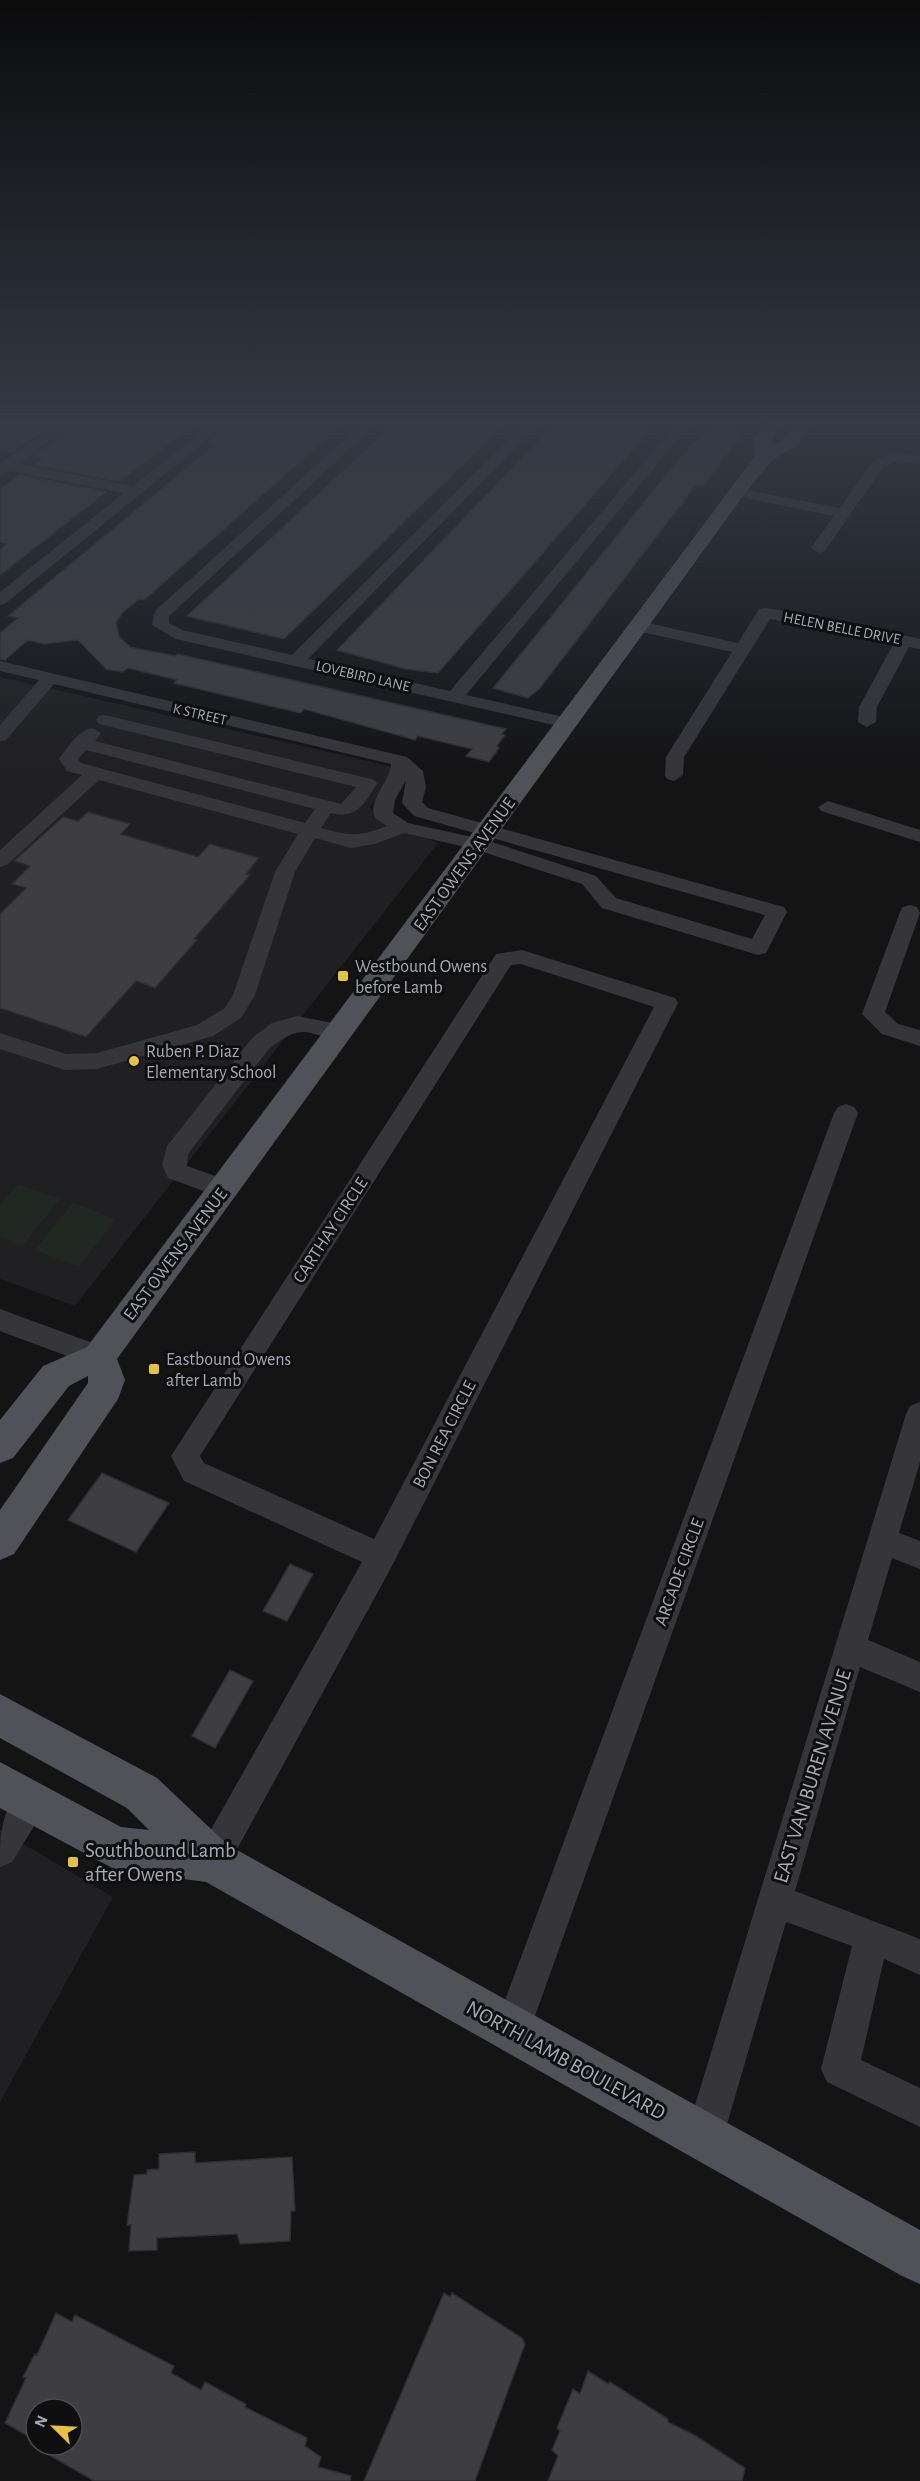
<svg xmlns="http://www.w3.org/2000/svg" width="920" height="2481" font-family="'Alegreya Sans',sans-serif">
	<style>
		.built { fill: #202022 }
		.green { fill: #202822 }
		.building { fill: #3e3e42; stroke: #2e2e31; stroke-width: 1.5 }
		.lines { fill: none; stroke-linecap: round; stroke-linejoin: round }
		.minor { fill: #35353a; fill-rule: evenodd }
		.major { fill: #515259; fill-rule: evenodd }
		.poi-dot { fill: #eac237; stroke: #0f0f10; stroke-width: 2 }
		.labels { text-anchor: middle; stroke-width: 6; stroke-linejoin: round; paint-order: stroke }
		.far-street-label { font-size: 15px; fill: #a6a9b5; stroke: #0f0f10 }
		.street-label { font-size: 18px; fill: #a6a9b5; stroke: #0f0f10 }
		.poi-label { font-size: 18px; fill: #a6a9b5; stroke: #0f0f10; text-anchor: start }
		.near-street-label { font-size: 21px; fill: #a6a9b5; stroke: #0f0f10 }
		.near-poi-label { font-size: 21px; fill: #a6a9b5; stroke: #0f0f10; text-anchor: start }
	</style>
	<rect width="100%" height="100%" fill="#141415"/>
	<path class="built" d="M0 677 389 766 399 771 370 807 382 822 438 843 75 1306 0 1279Z
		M0 1830 113 1897 0 2102Z"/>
	<path class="green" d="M18 1184 60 1199 22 1246 0 1237V1205Z
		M73 1203 116 1219 79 1267 35 1250Z"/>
	<path class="building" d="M0 422H56L13 452 0 450Z
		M78 422H122L145 426 151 422H211L200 430 196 424 120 481 34 465 43 458 33 456Z
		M231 422H345L144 600 139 599 122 613 116 623 119 636 130 647 175 656 178 654 506 729 502 734 505 735 497 746 499 748 489 762 466 756 472 749 418 736 415 740 304 709 301 713 270 706 174 683 177 680 128 668 123 672 106 669 78 640 44 644 28 640 5 660 0 659V633L18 618 8 616 213 446 209 441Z
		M396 422H507L284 639 187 616Z
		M557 422H657L438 673 406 669 337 650Z
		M713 425 741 429 735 438H739L703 486 696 485 540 688 528 698 493 688 694 441 698 442Z
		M19 475 106 492 0 575V550L7 543 0 542V489Z
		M88 812 130 824 121 834 198 857 210 844 259 858 246 874 250 875 194 939 197 940 155 988 136 981 86 1037 0 1008V914L26 888 12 884 30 866 14 861 63 817 78 821Z
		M102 1473 169 1503 136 1552 68 1520Z
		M290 1564 313 1574 287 1621 263 1611Z
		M230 1670 253 1681 215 1748 192 1736Z
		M195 2152V2163L292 2157 295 2211H291L290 2241 240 2244 237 2234 157 2238V2250L129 2251 131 2225H127L134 2175 147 2174V2170L159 2169V2154Z
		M444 2293 450 2297 452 2293 522 2338 525 2344 475 2481H364Z
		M56 2313 72 2322 75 2315 174 2366 171 2373 201 2390 205 2382 246 2404 245 2407 307 2438 305 2446 321 2457 318 2467 351 2476 350 2481H94L32 2445H72V2409H36V2441L5 2423 26 2378 23 2377 35 2354 37 2355Z
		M588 2371 608 2384 610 2382 668 2419V2422L696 2436 745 2468 742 2481H548L558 2456 552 2450 560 2431 557 2428 573 2389 580 2394Z"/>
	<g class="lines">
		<path class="minor" d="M60 422H76L19 464 133 486 214 422H229L6 603 0 605V592L124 493 10 471 0 475V464Z
			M364 422H379L169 616V623L182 630 292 655 526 422H541L308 659 450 691 678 422H692L466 695 573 719 576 723 573 727 567 728 176 639 152 625 155 611Z
			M893 453 920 456V464L898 461 883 467 825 551 819 553 811 548 834 516 736 496 729 492 736 488 840 508 873 461Z
			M765 608 812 615 920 639V649L909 647 877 707 876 722 867 727 858 722 859 707 894 643 770 619 684 757 683 775 674 781 667 779 665 775 666 757 732 652 633 630 631 626 639 621 738 643 759 609Z
			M0 661 407 757 423 771 426 787 422 802 428 808 784 907 787 912 766 953 758 955 602 908 582 884 474 849 404 833 375 844 351 848 315 838 295 872 255 995 241 1018 213 1036 97 1069 65 1070 0 1049V1033L66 1054 97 1053 197 1025 225 1008 233 995 275 872 298 834 99 780 7 865 0 867V850L82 775 67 771 59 759C67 748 78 731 92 728L101 733 95 741 341 804 356 787 99 724 96 720 99 716 105 715 375 780 377 784C364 804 356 820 331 813L321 828C350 836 359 837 387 826L376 819C365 803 390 782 391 764L54 684 6 740 0 741V725L39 680 0 671ZM86 750 315 809 305 823 81 763 78 759ZM406 780 402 803 414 816 765 915 752 939 616 898 596 876 486 840 408 823 393 813 395 800Z
			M828 801 920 830V842L821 811 818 807Z
			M910 905 917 907 920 913 885 1012 898 1024 920 1030V1046L882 1034 862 1014 900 912 903 907Z
			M522 950 675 998 678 1003 392 1566 224 1873 212 1878 200 1873 195 1861 200 1849 362 1562 184 1481 171 1456 496 954ZM521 964 654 1007 374 1539 204 1463 200 1456 511 965Z
			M297 1016 348 1026 351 1031 348 1036C313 1046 311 1013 268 1050L188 1154 187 1166 232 1182 235 1189 232 1196 223 1198 168 1178 162 1165 167 1146 252 1038 272 1023Z
			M846 1104 854 1107 858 1113 530 2030 525 2043 512 2048 499 2043 494 2030 834 1113 838 1107Z
			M0 1309 109 1349 113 1357 109 1365 99 1368 0 1331Z
			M920 1402V1462L899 1533 920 1541V1569L892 1558 868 1640 920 1662V1692L860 1667 795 1891 920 1939V1975L884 1959 861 2060 920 2088V2127L827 2082 821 2069 852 1946 786 1922 723 2138 718 2152 704 2157 690 2152 685 2138 906 1414 910 1406Z
			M32 1785 44 1790 49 1802 12 1862 0 1867C0 1835 0 1800 32 1785Z"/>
		<path class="major" d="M766 422H784L772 438 773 445 783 439 795 422H813L795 447 771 461 743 496 117 1359 125 1380 118 1399 14 1554 0 1560V1510L88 1383V1376L69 1386 13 1458 0 1463V1420L43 1366 87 1347 755 456 754 438Z
			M0 1694 157 1778 228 1845 920 2230V2284L902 2276 206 1882 116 1870 0 1808V1762L121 1827 149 1830 127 1808 0 1738Z"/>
	</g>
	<linearGradient id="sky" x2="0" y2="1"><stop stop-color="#0b0b0c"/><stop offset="0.55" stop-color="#343a46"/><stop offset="1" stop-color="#343a46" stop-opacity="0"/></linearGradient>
	<rect width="920" height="769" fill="url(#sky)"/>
	<g class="poi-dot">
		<rect x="337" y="970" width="12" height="12" rx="3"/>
		<circle cx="134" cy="1061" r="6"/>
		<rect x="148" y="1363" width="12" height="12" rx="3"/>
		<rect x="67" y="1856" width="12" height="12" rx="3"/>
	</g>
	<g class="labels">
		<g class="far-street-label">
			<text transform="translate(842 628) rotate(11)" y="5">HELEN BELLE DRIVE</text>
			<text transform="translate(363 676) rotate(13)" y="5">LOVEBIRD LANE</text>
			<text transform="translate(200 714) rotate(13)" y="5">K STREET</text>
		</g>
		<g class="street-label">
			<text transform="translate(464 864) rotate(-54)" y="6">EAST OWENS AVENUE</text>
			<text transform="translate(330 1230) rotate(-57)" y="6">CARTHAY CIRCLE</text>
			<text transform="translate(175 1254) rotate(-53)" y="6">EAST OWENS AVENUE</text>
			<text transform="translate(444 1434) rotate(-63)" y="6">BON REA CIRCLE</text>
			<text transform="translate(679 1572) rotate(-70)" y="6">ARCADE CIRCLE</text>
		</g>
		<g class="poi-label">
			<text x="355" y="972">Westbound Owens<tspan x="355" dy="21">before Lamb</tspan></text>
			<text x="146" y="1057">Ruben P. Diaz<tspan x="146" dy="21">Elementary School</tspan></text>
			<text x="166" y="1365">Eastbound Owens<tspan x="166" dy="21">after Lamb</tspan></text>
		</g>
		<g class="near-street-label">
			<text transform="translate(812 1776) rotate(-73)" y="7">EAST VAN BUREN AVENUE</text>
			<text transform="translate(566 2060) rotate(29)" y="7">NORTH LAMB BOULEVARD</text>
		</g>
		<g class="near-poi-label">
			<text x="85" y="1857">Southbound Lamb<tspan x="85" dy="24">after Owens</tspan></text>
		</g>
	</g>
	<g transform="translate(54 2427) rotate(294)"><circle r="28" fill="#0f0f10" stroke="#4b4d52" stroke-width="1.5"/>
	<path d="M0-4.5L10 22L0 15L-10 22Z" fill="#eac237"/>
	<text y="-9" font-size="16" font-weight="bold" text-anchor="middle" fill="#a6a9b5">N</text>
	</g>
</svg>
